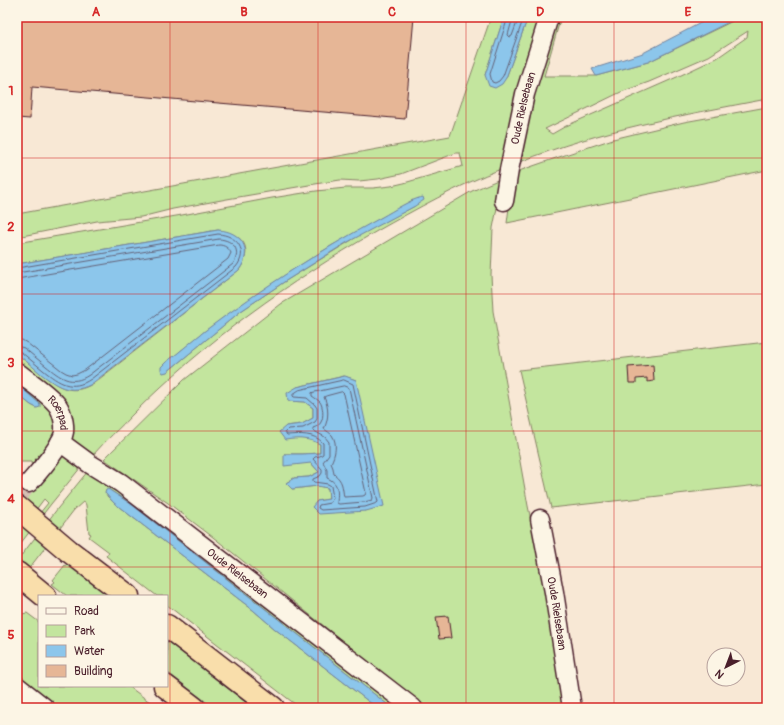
<svg xmlns="http://www.w3.org/2000/svg" width="784" height="725" font-family="Pangolin,sans-serif">
	<style>
		.green { fill: #c3e59e; stroke: #868264; fill-rule: evenodd }
		.water { fill: #8cc6eb; stroke: #72839e }
		.lines { fill: none; stroke-linecap: round; stroke-linejoin: round }
		.shore { stroke: #646278; stroke-width: 1 }
		.building { fill: #e6b696; stroke: #4a1f2b }
		.minor-tunnel { stroke: #d5c0b3; stroke-width: 18; stroke-dasharray: 18 9; stroke-linecap: butt }
		.minor-casing { stroke: #4a1f2b; stroke-width: 21 }
		.highway-casing { stroke: #4a1f2b; stroke-width: 25 }
		.minor { stroke: #fcf5e5; stroke-width: 18 }
		.highway { stroke: #f9deab; stroke-width: 22 }
		.grid { fill: none; stroke: #d62828; stroke-width: 1; stroke-opacity: 0.55 }
		.labels { text-anchor: middle; stroke-width: 3; stroke-linejoin: round; paint-order: stroke }
		.street-label { font-size: 11px; fill: #4a1f2b; stroke: #fcf5e5 }
		.neatline { fill: none; stroke: #d62828; stroke-width: 1.5 }
		.grid-label { font-size: 13px; text-anchor: middle; font-weight: bold; fill: #d62828 }
	</style>
	<rect width="100%" height="100%" fill="#f8e8d5"/>
	<filter id="ink" filterUnits="userSpaceOnUse"><feTurbulence type="fractalNoise" baseFrequency=".025" numOctaves="2"/><feDisplacementMap in="SourceGraphic" scale="8" xChannelSelector="R" yChannelSelector="G"/><feConvolveMatrix kernelMatrix="1 2 1 2 8 2 1 2 1" color-interpolation-filters="sRGB"/></filter>
	<g filter="url(#ink)">
		<path class="green" d="M491 17H504L485 75 506 78 528 17H544L501 169C459 185 416 209 377 231 287 283 207 340 133 414 120 428 105 441 93 455L70 442 68 425 17 366V354C25 360 33 367 41 373 58 387 72 397 94 383L239 270C246 261 250 246 239 238 234 234 224 232 218 230L17 264V243L182 215 272 198 316 191 346 188H373L391 186 404 183 463 166 460 153H456L401 174 378 179 359 181 340 180 309 185 227 199 173 209 141 217 97 221 17 237V214L450 136ZM413 200 415 206 363 233 284 282 241 311 167 372 161 367 205 331 251 298 294 269 331 246Z
			M554 17H561L544 76H596L648 62 741 17H767V99C683 115 599 130 520 162L517 157ZM748 31 747 37 717 58 677 77 566 126 552 134 545 129 621 92 649 82 709 56Z
			M767 107V170L507 223 513 177 516 172 556 158 613 139 684 122Z
			M500 179 502 183 493 228 491 275 493 311 528 506 544 582 565 708H426L218 541 168 503 104 459 184 380 281 304 472 191ZM344 376 356 380 366 511 317 501 329 499 328 488 317 486 292 489 286 483 294 478 309 477 319 472 311 463 284 454H302L320 453V444L312 440 298 438 286 426 302 424 313 418V408L305 402 288 401 297 387Z
			M767 342V484L551 508 519 370Z
			M17 377 50 403 60 431 32 467 31 462H17V394L31 405 37 408 40 404 17 384Z
			M60 455H66L81 467 51 504 17 548V508L56 457ZM44 499 48 503 26 530 23 527Z
			M88 471H94L405 708H392L131 504 108 489 107 496 114 503 253 610 275 629 377 708H300L167 605V596H157L106 556 109 552 89 537 91 534 89 533 86 505 84 501 74 510 17 584V561L58 508Z
			M69 564 110 596H67L52 584 55 582 53 580 65 565 66 566Z
			M27 613 39 622V686H128L158 708H59L17 675V615Z
			M167 641 253 708H214L167 672Z"/>
		<path class="water" d="M504 17H528L506 78 502 84 495 88 489 86 485 75Z
			M712 17H739L648 62 596 76 592 69 643 53Z
			M423 197 424 200 415 206 346 243 284 282 241 311 167 372 163 373 161 370V367L166 362C180 352 193 340 206 330 262 288 321 250 382 217 393 211 411 199 423 197Z
			M218 230C241 231 254 250 239 270L90 385C69 395 57 386 41 374 33 367 25 360 17 354V264Z
			M345 376 356 380 384 506 366 511 319 514 312 507 317 501 329 499 328 488 317 486 292 489 286 483 294 478 309 477 319 472 311 463 284 466V454H302L320 453V444C308 438 299 438 285 440L279 432 286 426 302 424 313 418V408L305 402 288 401 287 393 297 387Z
			M17 384 40 404V407L37 408 31 405 17 394Z
			M108 489 131 504 392 708H377L275 629 253 610 114 503 105 493 106 490Z"/>
		<g class="lines">
			<path class="shore" d="M508 17 490 74 492 82 495 83 499 81 503 76 524 17
				M513 17 508 35 510 37 512 36 519 17
				M17 268 218 234C237 235 249 251 236 267L91 379C72 392 59 383 43 370 36 364 28 358 21 352L17 351
				M17 273 219 239C233 240 242 250 233 264L89 375C71 387 60 377 46 366 39 360 31 354 24 348L17 346
				M17 279 219 245C224 245 229 248 231 253L228 259 85 370 77 374 72 375 66 373 61 370 27 343 22 340H17
				M344 380 353 384 378 502 377 503 365 507 321 510 318 508 319 505 330 503 333 498 331 486 328 484 314 482 313 481V479L320 476 322 473V469L313 459 315 457 320 456 323 454V443C314 433 300 434 287 435L285 432 288 429 303 428 315 422 317 419V408L315 405 307 398 294 397 293 396V394L299 390Z
				M344 386 349 388 373 498 372 500 364 502 339 504 337 503C338 491 339 483 327 478V470L323 462 329 454V442L325 437 314 431 313 430V428C316 427 320 425 321 422 324 417 323 406 320 402 318 400 315 398 312 396V393Z
				M342 392 344 394 366 493 365 495 363 496 344 497C342 486 343 481 334 474L333 468 331 463C335 455 338 444 332 435 330 433 327 431 324 429 329 418 329 408 324 397L326 396Z"/>
		</g>
		<path class="building" d="M17 17H414L405 119 32 87 30 119 17 118Z
			M653 365 654 381 647 382V378L636 379V383H629L628 367Z
			M448 616 451 638 439 639 436 617Z"/>
		<g class="lines">
			<path class="minor-tunnel" d="M17 498 29 483"/>
			<g class="minor-casing">
				<g id="minor">
					<path id="s1" d="M504 201 509 170 525 94 549 17"/>
					<path id="s2" d="M17 372C29 381 49 394 58 406 62 412 65 424 64 432 62 445 38 473 29 483"/>
					<path id="s3" d="M60 442 90 464 121 483 413 708"/>
					<path id="s4" d="M540 519 554 592 572 708"/>
					<path d="M17 686 45 708"/>
				</g>
			</g>
			<g class="highway-casing">
				<path id="highway" d="M17 507 69 551 128 596
					M17 573 45 596
					M167 626 273 708
					M165 686 194 708"/>
			</g>
			<use href="#minor" class="minor"/>
			<use href="#highway" class="highway"/>
		</g>
	</g>
	<path class="grid" d="M170 17V708M318 17V708M466 17V708M614 17V708M17 158H767M17 294H767M17 431H767M17 567H767"/>
	<g class="labels">
		<g class="street-label">
			<text dy="4" stroke="none"><textPath href="#s1" startOffset="95">Oude Rielsebaan</textPath></text>
			<text dy="4" stroke="none"><textPath href="#s2" startOffset="60">Roerpad</textPath></text>
			<text dy="4" stroke="none"><textPath href="#s3" startOffset="221">Oude Rielsebaan</textPath></text>
			<text dy="4" stroke="none"><textPath href="#s4" startOffset="96">Oude Rielsebaan</textPath></text>
		</g>
	</g>
	<rect width="784" height="725" fill="none" stroke="#fcf5e5" stroke-width="44"/>
	<rect x="38" y="595" width="130" height="92" fill="#fcf5e5" stroke="#b59f9b"/>
	<rect x="46" y="608" width="20" height="6" fill="#fcf5e5" stroke="#b59f9b"/>
	<text x="74" y="615" font-size="12" fill="#4a1f2b">Road</text>
	<rect x="46" y="625" width="20" height="12" fill="#c3e59e" stroke="#b59f9b"/>
	<text x="74" y="635" font-size="12" fill="#4a1f2b">Park</text>
	<rect x="46" y="645" width="20" height="12" fill="#8cc6eb" stroke="#b59f9b"/>
	<text x="74" y="655" font-size="12" fill="#4a1f2b">Water</text>
	<rect x="46" y="665" width="20" height="12" fill="#e6b696" stroke="#b59f9b"/>
	<text x="74" y="675" font-size="12" fill="#4a1f2b">Building</text>
	<g transform="translate(726 667) rotate(222)"><circle r="19" fill="#fcf5e5" stroke="#b59f9b"/>
	<path d="M0-3L7 15L0 10L-7 15Z" fill="#4a1f2b"/>
	<text y="-6" font-size="11" font-weight="bold" text-anchor="middle" fill="#4a1f2b">N</text>
	</g>
	<rect x="22" y="22" width="740" height="681" class="neatline"/>
	<g class="grid-label">
		<text x="96" y="16">A</text>
		<text x="244" y="16">B</text>
		<text x="392" y="16">C</text>
		<text x="540" y="16">D</text>
		<text x="688" y="16">E</text>
		<text x="11" y="95">1</text>
		<text x="11" y="231">2</text>
		<text x="11" y="367">3</text>
		<text x="11" y="503">4</text>
		<text x="11" y="639">5</text>
	</g>
</svg>
